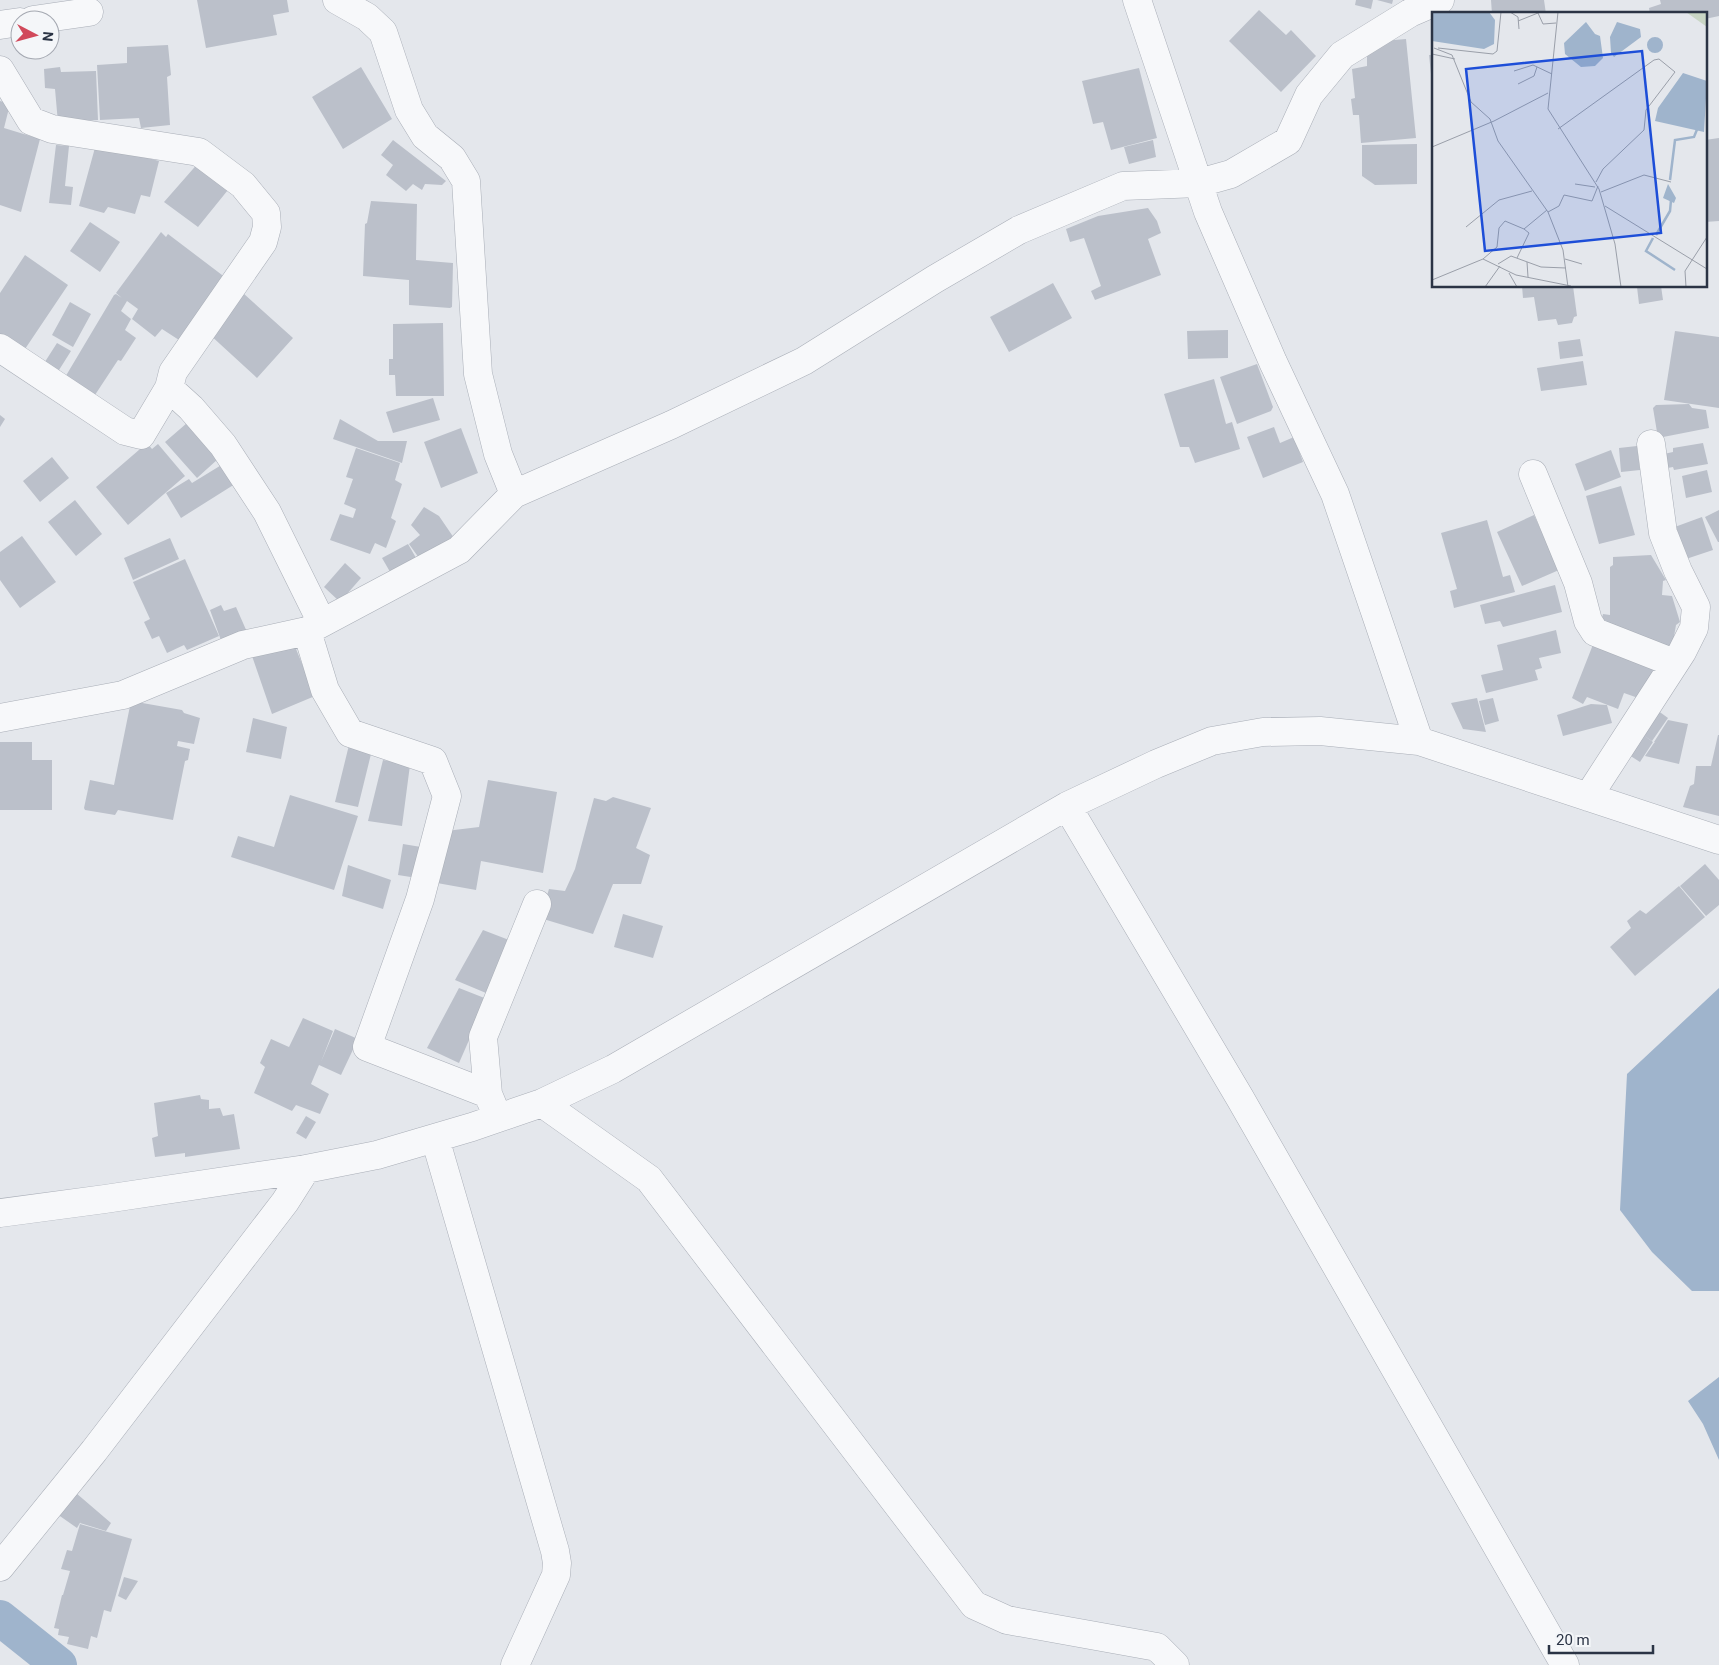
<svg xmlns="http://www.w3.org/2000/svg" width="1719" height="1665" font-family="Roboto,sans-serif">
	<style>
		.water { fill: #9fb4cc }
		.lines { fill: none; stroke-linecap: round; stroke-linejoin: round }
		.canal { stroke: #9fb4cc; stroke-width: 36 }
		.building { fill: #bbc0ca }
		.minor-casing { stroke: #a9aeb7; stroke-width: 29 }
		.minor { stroke: #f7f8fa; stroke-width: 28 }
		.inset-river { fill: none; stroke: #9fb4cc; stroke-width: 2.5 }
		.inset-road { fill: none; stroke: #9a9fa9; stroke-width: 1 }
		.view { fill: #1d4ed8; fill-opacity: 0.15; stroke: #1d4ed8; stroke-width: 2.5 }
		.inset-edge { fill: none; stroke: #2b3445; stroke-width: 2.5 }
	</style>
	<rect width="100%" height="100%" fill="#e4e7ec"/>
	<path class="water" d="M1719 988V1291H1692L1652 1252 1620 1210 1627 1074Z
		M1719 1377V1460L1703 1424 1688 1401Z"/>
	<g class="lines">
		<path class="canal" d="M0 1618 59 1665"/>
	</g>
	<path class="building" d="M197 0H287L289 12 273 15 277 35 206 48Z
		M1356 0H1373L1371 9 1355 5Z
		M1377 0H1393L1392 4Z
		M1491 0H1544L1546 14H1492Z
		M1660 0H1719V16L1705 19V14H1650L1649 8 1661 4Z
		M1259 10 1286 35 1291 30 1316 56 1281 92 1229 41Z
		M1406 39 1416 138 1361 143 1359 115H1353L1351 99 1355 98 1352 69 1367 66V55L1383 41Z
		M168 45 171 75 167 77 170 125 141 128 139 118 100 120 97 65 127 63V47Z
		M1429 55H1433V74H1431Z
		M60 67 61 72 96 71 98 120 58 123 55 89 45 88 44 69Z
		M361 67 392 119 343 149 312 97Z
		M1139 68 1157 138 1111 150 1103 122 1093 124 1082 81Z
		M0 101 10 104 4 128 40 139 21 212 0 205Z
		M1719 138V221L1705 222V140Z
		M393 140 446 181 442 185 425 184 422 190 413 184 406 191 386 175 393 165 381 155Z
		M1153 140 1156 157 1129 164 1124 147Z
		M96 144 159 161 150 197 141 195 135 214 108 207 104 213 79 206Z
		M1417 144V184L1375 185 1362 176V145Z
		M56 145 69 146 65 186 73 187 71 205 49 203Z
		M200 161 232 185 198 227 164 202Z
		M371 201 417 204 416 260 453 263 452 307 450 308 409 305V280L363 276 365 224 367 223Z
		M1148 208 1157 221 1161 233 1148 239 1161 275 1095 300 1091 291 1101 286 1084 238 1070 242 1066 229 1098 216Z
		M90 222 120 242 100 272 70 251Z
		M161 232 166 237 168 234 226 278 179 340 162 329 155 337 132 319 138 309 127 301 121 311 131 319 125 330 136 338 121 361 118 360 93 398 64 379 114 295 116 294 122 298 116 293Z
		M25 255 68 285 23 352 0 336V293Z
		M1053 283 1072 318 1009 352 990 317Z
		M1522 286H1573L1577 316 1574 317 1572 323 1558 325 1556 319 1538 321 1534 297 1523 298Z
		M1645 286H1661L1663 300 1639 304 1637 287Z
		M243 293 293 338 257 378 208 333Z
		M70 302 91 314 73 347 52 335Z
		M443 323 444 396H396L395 375H389V359H393V324Z
		M1228 330V358L1188 359 1187 331Z
		M1675 331 1719 337V408L1664 400Z
		M1580 339 1583 356 1560 359 1558 342Z
		M57 343 71 351 54 378 41 368Z
		M1583 361 1587 385 1541 391 1537 368Z
		M1257 364 1273 407 1271 411 1237 424 1220 377Z
		M1214 379 1226 424 1232 422 1240 449 1195 463 1189 447H1180L1164 394Z
		M433 398 440 420 393 433 386 412Z
		M1689 404 1692 408 1706 410 1709 428 1658 438 1653 408 1656 405Z
		M0 415 5 419 0 427Z
		M340 419 378 441H407L402 463 333 439Z
		M187 423 218 459 197 478 165 442Z
		M1274 427 1280 443 1294 437 1303 462 1263 478 1247 437Z
		M461 428 478 473 441 488 424 442Z
		M147 443 152 449 158 444 185 476 128 525 96 487Z
		M1703 443 1708 464 1674 470 1673 467 1662 469 1659 455 1673 452V448Z
		M1637 446 1640 470 1621 472 1619 448Z
		M356 448 400 463 395 480 402 484 391 518 396 521 386 548 375 543 370 554 330 540 340 514 353 518 356 509 344 504 353 479 346 477Z
		M1611 450 1621 477 1585 491 1575 464Z
		M52 457 69 478 40 502 23 481Z
		M223 464 235 484 181 518 166 493 189 479 192 483Z
		M1707 470 1712 492 1686 498 1682 476Z
		M1621 486 1635 535 1599 544 1586 496Z
		M75 500 102 534 76 556 48 522Z
		M424 507 439 516 454 538 419 558 409 544 420 535 411 525Z
		M1719 510V542H1718L1705 517Z
		M1534 515 1559 570 1522 586 1497 532Z
		M1702 517 1713 550 1683 560 1672 528Z
		M1487 520 1503 577 1510 575 1515 592 1454 608 1450 591 1457 589 1441 533Z
		M22 536 56 582 20 608 0 580V552Z
		M170 538 179 559 133 580 124 558Z
		M408 544 419 563 393 577 382 558Z
		M1651 555 1666 580 1663 581 1662 595 1672 596 1680 622 1676 625 1672 648 1649 647 1647 637 1625 635 1601 621 1603 614 1610 615V567L1613 565V557Z
		M185 559 219 636 187 650 184 645 167 653 159 636 152 639 144 622 150 619 133 582Z
		M345 563 361 578 340 602 324 587Z
		M1555 585 1562 612 1503 627 1500 621 1485 624 1480 605Z
		M221 605 224 611 236 607 247 632 222 643 210 610Z
		M1556 630 1561 653 1539 658 1542 668 1535 670 1538 680 1486 693 1481 675 1503 670 1497 645Z
		M292 639 315 696 272 714 252 656Z
		M1594 642 1658 665 1641 699 1624 693 1618 709 1587 697 1583 704 1572 698Z
		M1477 698 1486 732 1463 729 1451 703Z
		M1493 698 1499 721 1485 725 1479 701Z
		M131 701 182 710 184 713 200 718 194 744 178 741 177 746 190 749 188 760 185 761 173 820 118 810 115 815 85 810 84 808 90 780 114 785Z
		M1591 704 1607 705 1612 723 1563 736 1557 715Z
		M1657 710 1668 718 1652 741 1640 733Z
		M253 718 287 727 281 759 246 752Z
		M1668 720 1688 724 1679 764 1645 756 1654 743H1655L1654 742Z
		M1643 735 1653 742 1640 762 1629 755Z
		M1718 735H1719V816L1683 807 1690 786 1694 784 1696 766H1711Z
		M0 742H32V760H52V810H0Z
		M349 745 372 750 358 807 335 802Z
		M383 760 410 765 402 826 368 821Z
		M488 780 557 792 543 873 481 861 476 890 437 883 446 831 479 827Z
		M290 795 358 816 334 890 231 857 238 836 274 847Z
		M613 797 651 808 636 848 650 855 641 884H613L593 934 540 918 549 889 565 891 575 869 594 798 606 801Z
		M403 844 421 847 417 878 398 875Z
		M1705 864 1719 880V905L1706 916 1680 886Z
		M348 865 391 880 383 909 342 896Z
		M1679 886 1705 917 1635 976 1610 947 1631 928 1627 921 1640 910 1646 914Z
		M623 914 663 926 653 958 614 947Z
		M483 930 509 940 486 993 455 980Z
		M459 988 487 999 459 1063 427 1048Z
		M303 1018 333 1031 321 1062 335 1029 358 1039 341 1075 319 1065 311 1084 329 1094 320 1114 296 1105 292 1111 254 1093 265 1067 260 1063 271 1039 289 1047Z
		M200 1095 201 1099 209 1100V1109L220 1108 223 1116 234 1114 240 1149 185 1157V1153L155 1157 152 1138 158 1136 154 1103Z
		M306 1116 316 1122 306 1139 296 1133Z
		M76 1493 111 1523 106 1531 80 1523 81 1521 77 1528 57 1514Z
		M80 1524 132 1539 111 1612 104 1610 97 1638 91 1636 88 1649 67 1644 69 1637 58 1635 59 1629 54 1628 62 1595H63L70 1571 61 1569 67 1550 72 1551Z
		M124 1577 138 1581 126 1600 118 1596Z"/>
	<g class="lines">
		<g class="minor-casing">
			<path id="minor" d="M337 0 367 17 383 32 409 110 425 136 452 158 466 181 478 374 498 454 514 494
				M1137 0 1208 212 1273 362 1335 494 1419 741
				M33 20 89 12
				M0 25 20 22
				M0 70 31 121 52 129 199 152 243 185 266 213 267 227 263 242 173 372 169 388 191 408 223 445 267 512 322 623
				M0 348 125 431 141 435 169 388
				M1533 474 1578 583 1588 621 1595 632 1674 663
				M307 631 325 690 350 733 433 761 447 796 420 899 367 1047 488 1094 498 1118
				M0 718 123 695 243 645 307 631 459 550 514 494 671 425 804 361 935 279 1019 230 1123 186 1199 183 1231 174 1288 141 1309 95 1342 55 1410 13 1440 0
				M1588 797 1682 652 1694 628 1696 607 1678 571 1663 533 1651 444
				M1067 806 1240 1098 1565 1665
				M488 1094 483 1037 537 904
				M542 1103 649 1179 974 1605 1007 1620 1157 1647 1175 1665
				M435 1138 555 1551 557 1563 556 1575 515 1665
				M0 1213 105 1199 306 1169 377 1155 472 1127 542 1103 613 1069 1067 806 1156 764 1212 741 1263 732 1320 731 1419 741 1719 840
				M0 1567 94 1451 285 1202 306 1169"/>
		</g>
		<use href="#minor" class="minor"/>
	</g>
	<g transform="translate(1432 12)">
		<rect width="275" height="275" fill="#e4e7ec"/>
		<path d="M254 0 275 1V15Z" fill="#c9d6c5"/>
		<path d="M0 0H57L63 8 62 32 52 37 0 29ZM154 10 163 22 168 24 171 46 163 54 149 55 133 42 132 31ZM185 10 208 17 209 25 182 45 179 41 178 25ZM215 33a8 8 0 1 1 16 0a8 8 0 1 1-16 0ZM251 61 275 69 272 120 223 109 226 96ZM236 172 244 186 242 191 231 186Z" fill="#9fb4cc"/>
		<path class="inset-river" d="M238 168 243 128 262 125 266 115M224 223 238 199 239 188M221 226 214 239 243 258"/>
		<path class="inset-road" d="M78 0 86 5 87 17M126 0 116 97 167 177 183 232 189 275M86 9 106 1 111 12 124 11M2 36 20 43 39 90 58 107 66 129 116 200 131 238 136 275M6 36 61 42 65 39 69 0M0 42 23 47M82 59 101 53 120 62M86 72 102 64 105 55M126 117 222 48 227 47 243 60 214 98 212 118 171 157 164 170M0 135 62 109 116 81M143 172 163 175M169 180 212 163 239 170M173 194 275 257M116 200 127 194 132 183 160 189 166 174M34 215 67 188 100 179M85 246 97 221 92 217M51 247 65 235 67 216 73 209 92 217 115 198M133 247 150 252M95 250 96 265M66 252 79 244 109 255 134 256M77 261 85 275M0 268 51 247 84 263 139 274M53 275 68 254M254 275 253 259 275 225"/>
		<path class="view" d="M210 39 229 221 53 239 34 57Z"/>
		<rect width="275" height="275" class="inset-edge"/>
	</g>
	<g transform="translate(35 35) rotate(96)"><circle r="24" fill="#f4f6f9" stroke="#a4a8b1"/>
	<path d="M0-4L9 19L0 12L-9 19Z" fill="#d1495b"/>
	<text y="-8" font-size="14" font-weight="bold" text-anchor="middle" fill="#2b3445">N</text>
	</g>
	<path d="M1549 1645v8h104v-8" fill="none" stroke="#2b3445" stroke-width="2.5"/>
	<text x="1556" y="1645" font-size="15" fill="#2b3445" stroke="#f4f6f9" stroke-width="4" paint-order="stroke">20 m</text>
</svg>
